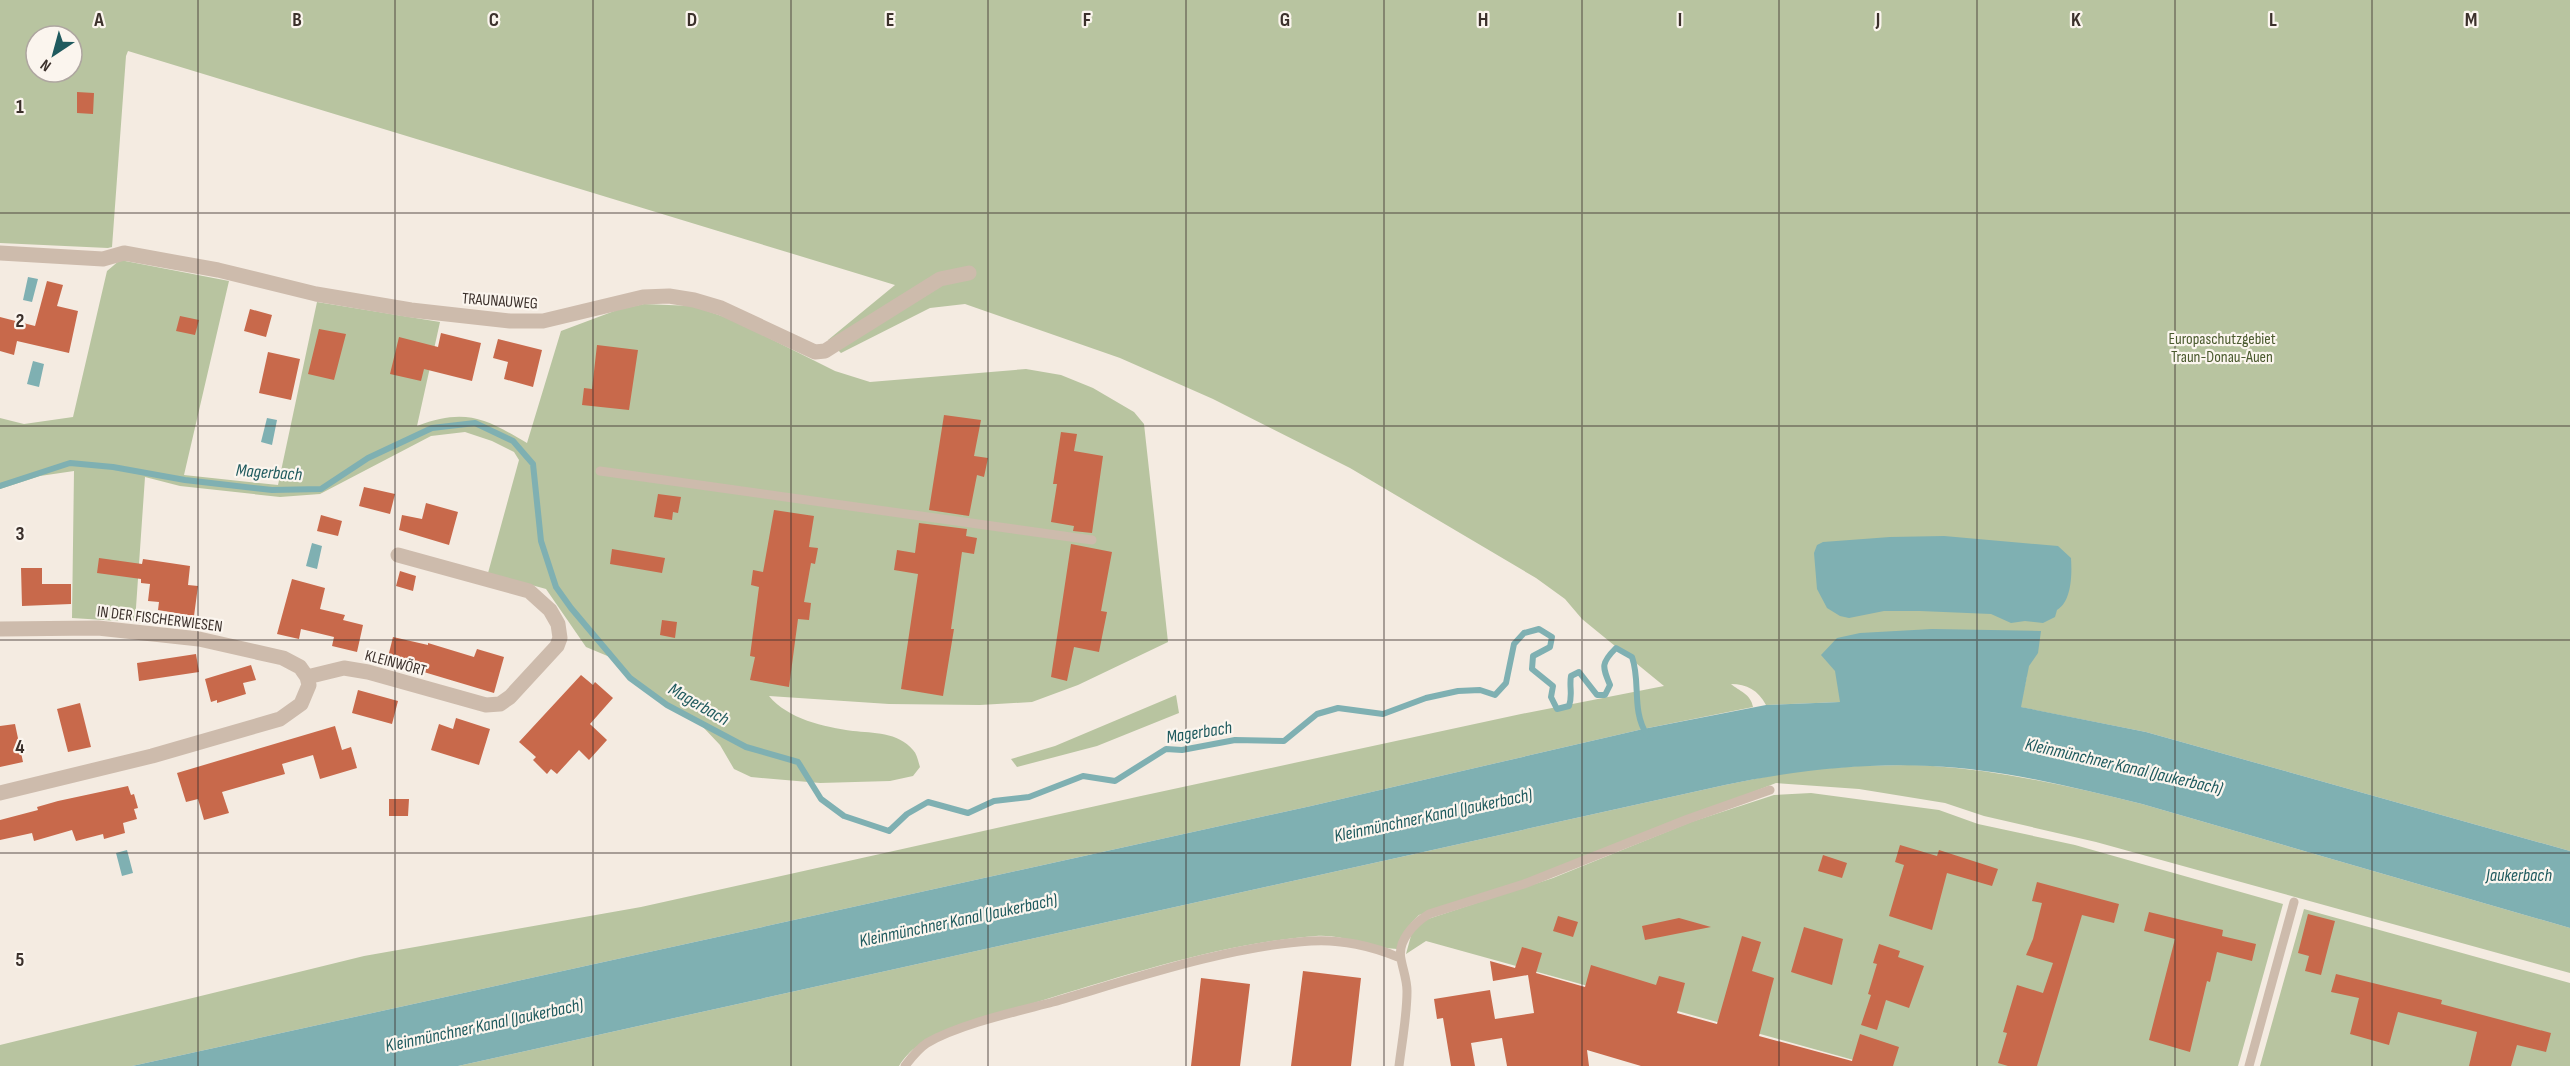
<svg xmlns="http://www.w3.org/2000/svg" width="2570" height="1066" font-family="'Sofia Sans Condensed',sans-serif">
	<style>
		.green { fill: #b8c4a0; fill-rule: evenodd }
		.water { fill: #7fb0b2 }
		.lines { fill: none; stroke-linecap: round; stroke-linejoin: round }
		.stream { stroke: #7fb0b2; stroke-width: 6 }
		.building { fill: #c8694b }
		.lane { stroke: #cdbbac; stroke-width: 9 }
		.street { stroke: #cdbbac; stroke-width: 15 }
		.grid { fill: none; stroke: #3b302b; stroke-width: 1.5; stroke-opacity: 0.55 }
		.labels { text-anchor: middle; stroke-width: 4.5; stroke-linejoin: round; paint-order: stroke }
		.street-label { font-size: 16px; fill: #3b302b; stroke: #fbf5ee }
		.park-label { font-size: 16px; fill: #4a5a2e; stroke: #fbf5ee }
		.water-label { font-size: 18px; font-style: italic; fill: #1f5a5e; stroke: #fbf5ee }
		.grid-label { font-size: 20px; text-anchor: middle; font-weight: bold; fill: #3b302b; stroke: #fbf5ee; stroke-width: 4.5; stroke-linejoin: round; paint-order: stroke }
	</style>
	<rect width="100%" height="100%" fill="#f4ebe1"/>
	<path class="green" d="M0 0H2570V851L2146 732 2020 707 2027 675 1841 702 1766 705C1758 690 1747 684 1731 684 1739 691 1751 694 1753 707L1643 729 1311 806 132 1066H0V1045L364 956 641 907 1141 796 1521 714 1664 686 1582 619 1565 599 1536 578 1350 468 1213 399 1120 358 965 304 930 308 841 353 828 340 895 285 128 51 126 56 112 247 108 248 0 243ZM36 36H72V72H36Z
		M120 260 229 281 184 475 278 485 317 302 440 322 417 426C465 408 485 418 527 443L561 331 617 310 644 304 693 306 733 320 835 371 870 382 1026 369 1061 375 1093 388 1134 412 1144 424 1168 642 1078 685 1032 702 980 705 889 704 769 696C788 719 824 727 853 731 873 733 898 732 913 750 917 754 918 761 920 767L913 776 890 781 820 783 751 777 734 769 720 745 703 727 631 677 617 660 586 647 546 589 488 573 519 460 514 452 492 441 465 432 431 436 320 494 280 497 180 486 145 477 135 622 72 618 74 471 40 476 0 489V418L24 424 73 417 107 271Z
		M1176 695 1179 713 1097 746 1017 767 1011 759 1055 746Z
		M1858 766C1883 766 1908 764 1933 766 2004 771 2073 787 2142 804L2570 928V973L2096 842 1984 816 1945 803 1859 789 1776 783 1526 881 1419 915 1412 922 1397 949C1372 949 1344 934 1316 936 1226 943 1136 972 1050 998 1006 1012 958 1022 918 1046 911 1050 903 1059 899 1066H458L1725 785 1794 771Z
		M1811 793 1939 810 1978 824 2075 845 2283 904 2238 1066H1875L1426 941 1406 954 1412 932 1425 920 1553 878 1691 822 1774 795Z
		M2304 909 2570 983V1066H2260Z"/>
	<path class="water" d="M28 277 38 279 32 302 23 300Z
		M33 361 44 364 39 387 27 384Z
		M267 418 277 420 272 445 261 442Z
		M1944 536 2058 546 2071 558C2072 574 2072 601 2057 610L2055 617 2043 623 2025 621 2011 623 1991 614 1920 611H1884L1849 618 1840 616 1827 608 1817 589 1814 553 1817 545 1823 542 1890 537Z
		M312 543 322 546 317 569 306 566Z
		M1932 629 2041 631 2038 653 2029 666 2021 707 2146 732 2570 851V928L2142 804C2072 787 2002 769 1930 766 1860 763 1793 771 1725 785L458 1066H132L1311 806 1643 729 1766 705 1840 702 1835 671 1821 655 1837 638 1860 633Z
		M127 850 133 873 122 876 116 853Z"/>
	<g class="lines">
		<path class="stream" d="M0 486 70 463 113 467 185 480 272 490 321 489 368 458 432 428 475 423 513 441 533 464 541 541 556 587 571 608 630 678 667 705 746 747 798 762 821 799 844 816 889 831 907 814 928 802 968 813 994 801 1029 797 1083 776 1115 781 1166 749 1182 750 1235 740 1284 741 1317 714 1338 708 1383 714 1426 698 1458 691 1480 690 1495 695 1506 683 1514 644 1524 633 1539 629 1552 637 1550 647 1533 656 1532 669 1553 686 1551 697 1557 709 1569 706C1573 695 1569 687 1571 676L1579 672 1597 695H1605L1610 685C1602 666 1601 663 1616 648L1632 657C1641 682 1631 710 1647 735"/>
	</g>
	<path class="building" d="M77 92 94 93 93 114 77 113Z
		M47 281 63 285 57 306 78 311 69 353 17 341 14 355 0 351V317L35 326Z
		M250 309 272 315 266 337 244 331Z
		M180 316 199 320 195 335 176 331Z
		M319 329 346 334 334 380 308 374Z
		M441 333 481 343 472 381 424 369 421 381 390 374 399 337 438 347Z
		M498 339 542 350 533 387 504 379 508 362 493 358Z
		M597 345 638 350 629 410 582 405 584 388 592 389Z
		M268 352 300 359 291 400 259 393Z
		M944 415 981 420 974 456 988 458 984 477 977 475 969 516 929 510Z
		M1061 432 1077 434 1074 451 1103 456 1092 533 1073 531 1074 526 1051 522 1057 484H1053Z
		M364 487 395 494 390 514 359 506Z
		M658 494 681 497 678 513 673 512 672 520 654 517Z
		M426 503 458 512 449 545 399 530 402 515 422 519Z
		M774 510 814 516 809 547 818 548 815 564 811 563 804 602 811 603 809 620 798 619 789 687 750 680 755 657 750 656 759 587 751 585 753 570 763 572Z
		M321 515 342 521 338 536 317 531Z
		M919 523 967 529 966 536 977 538 974 554 962 552 951 629H954L943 696 901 689 918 574 894 570 897 550 915 553Z
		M1071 544 1112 552 1101 611 1107 612 1099 652 1074 647 1067 681 1051 677Z
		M612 549 665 558 662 573 610 564Z
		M99 558 142 564 143 559 190 566 188 585 198 586 194 616 158 610 159 602 148 601 150 584 141 583V579L97 573Z
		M21 568H42V584H71V604L22 606Z
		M400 571 416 576 413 591 396 586Z
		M292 579 325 588 320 609 345 615 343 620 363 625 357 652 332 646 334 637 301 629 299 639 277 634Z
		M662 620 677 622 675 638 660 635Z
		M393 637 428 645V643L474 657 477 649 504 657 494 693 387 661Z
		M196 654 199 672 139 681 137 663Z
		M251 665 256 680 243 683 246 694 217 703V700L211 702 205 679Z
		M581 675 593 685 595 682 613 698 590 724 607 740 589 760 579 750 557 774 551 769 547 774 533 760 536 757 519 742Z
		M358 690 398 701 392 724 352 713Z
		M80 703 91 747 68 752 57 709Z
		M456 718 490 729 479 765 431 750 439 724 453 729Z
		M15 724 23 762 0 767V726Z
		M335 726 342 750 351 747 357 768 320 779 313 755 282 764 285 774 222 792 229 813 204 820 198 799 186 802 177 773Z
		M128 786 131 795 134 794 138 808 134 809 137 819 123 823 125 833 104 839 103 834 76 841 72 830 34 841 32 833 0 840V820L38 810 37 807 58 801Z
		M389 799H409L408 816H389Z
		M1900 845 1937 856 1939 850 1998 869 1992 886 1947 873 1932 930 1889 916 1904 865 1895 862Z
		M1823 855 1847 863 1842 878 1818 871Z
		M2037 882 2119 904 2114 923 2082 915 2037 1066H2008L1998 1063 2007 1033 2003 1032 2017 985 2043 993 2053 963 2026 955 2033 939 2042 903 2032 901Z
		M2149 912 2223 930 2222 936 2256 944 2252 961 2217 952 2210 982 2207 981 2190 1052 2149 1040 2175 939 2144 931Z
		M2308 914 2335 921 2321 975 2305 971 2309 956 2298 953Z
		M1558 916 1578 922 1573 937 1553 931Z
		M1679 918 1711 927 1645 940 1642 926Z
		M1804 927 1843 939 1832 985 1791 972Z
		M1742 936 1761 942 1752 971 1774 978 1759 1036 1852 1061 1860 1034 1899 1047 1893 1066H1641L1587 1050 1589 1066H1507L1502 1038 1471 1043 1475 1066H1451L1443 1018 1437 1019 1434 999 1490 990 1495 1019 1534 1013 1528 975 1493 981 1490 961 1515 968 1522 947 1542 953 1536 973 1585 987 1591 965 1656 985 1659 976 1685 983 1677 1013 1717 1024Z
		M1879 944 1900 951 1898 957 1924 966 1909 1008 1886 1000 1877 1030 1861 1025 1871 995 1868 994 1877 964 1873 963Z
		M1303 971 1361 978 1351 1066H1291Z
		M2336 974 2442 1000 2441 1004 2551 1033 2546 1052 2517 1045 2511 1066H2469L2477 1032 2398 1012 2389 1045 2350 1034 2359 998 2331 992Z
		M1201 978 1250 984 1240 1066H1191Z"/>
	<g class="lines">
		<path class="lane" d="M600 471 1092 540
			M905 1066C911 1058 918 1049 927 1043 960 1024 1015 1012 1053 1002 1132 979 1229 946 1311 941 1340 939 1373 946 1400 958
			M1399 1066C1402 1041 1407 1016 1407 991 1407 980 1403 970 1401 959 1397 941 1414 923 1429 914L1524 884 1688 819 1770 790
			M2249 1066 2294 902"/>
		<path class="street" d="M0 253 103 259 124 253 218 270 316 294 411 310 510 321H543L643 297 669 296 694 300 721 308 815 352 825 351 836 344 940 279 969 273
			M0 629 98 628 199 639 283 658 300 667 307 677
			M0 793 152 756 280 719 301 704 309 685 307 677 344 668 368 672 486 705 500 704 510 697 557 646 560 638 558 624 550 610 529 591 398 555"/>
	</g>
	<path class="grid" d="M198 0V1066M395 0V1066M593 0V1066M791 0V1066M988 0V1066M1186 0V1066M1384 0V1066M1582 0V1066M1779 0V1066M1977 0V1066M2175 0V1066M2372 0V1066M0 213H2570M0 426H2570M0 640H2570M0 853H2570"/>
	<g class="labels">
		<g class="street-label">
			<text transform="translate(500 300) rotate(4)" y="6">TRAUNAUWEG</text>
			<text transform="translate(160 618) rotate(7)" y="6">IN DER FISCHERWIESEN</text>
			<text transform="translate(396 662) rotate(15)" y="6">KLEINWÖRT</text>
		</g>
		<g class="park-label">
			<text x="2222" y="344">Europaschutzgebiet<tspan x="2222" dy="18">Traun-Donau-Auen</tspan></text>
		</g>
		<g class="water-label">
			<text transform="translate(269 472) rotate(4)" y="6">Magerbach</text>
			<text transform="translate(699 704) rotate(30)" y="6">Magerbach</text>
			<text transform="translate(1199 732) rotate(-9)" y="6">Magerbach</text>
			<text transform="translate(2124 766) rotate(13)" y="6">Kleinmünchner Kanal (Jaukerbach)</text>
			<text transform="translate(1433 815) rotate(-12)" y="6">Kleinmünchner Kanal (Jaukerbach)</text>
			<text x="2519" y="881">Jaukerbach</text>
			<text transform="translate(958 920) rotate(-12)" y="6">Kleinmünchner Kanal (Jaukerbach)</text>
			<text transform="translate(484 1025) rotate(-12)" y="6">Kleinmünchner Kanal (Jaukerbach)</text>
		</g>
	</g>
	<g class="grid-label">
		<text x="99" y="26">A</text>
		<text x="297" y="26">B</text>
		<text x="494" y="26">C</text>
		<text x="692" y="26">D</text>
		<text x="890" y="26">E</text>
		<text x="1087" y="26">F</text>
		<text x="1285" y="26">G</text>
		<text x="1483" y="26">H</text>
		<text x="1680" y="26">I</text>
		<text x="1878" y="26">J</text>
		<text x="2076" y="26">K</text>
		<text x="2273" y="26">L</text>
		<text x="2471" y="26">M</text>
		<text x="20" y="113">1</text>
		<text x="20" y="327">2</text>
		<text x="20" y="540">3</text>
		<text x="20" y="753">4</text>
		<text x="20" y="966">5</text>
	</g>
	<g transform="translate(54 54) rotate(216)"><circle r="28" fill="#fbf5ee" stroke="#aea6a0" stroke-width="1.5"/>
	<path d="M0-4.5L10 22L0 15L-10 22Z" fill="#1f5a5e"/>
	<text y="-9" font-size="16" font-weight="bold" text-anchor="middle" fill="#3b302b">N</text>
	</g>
</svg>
